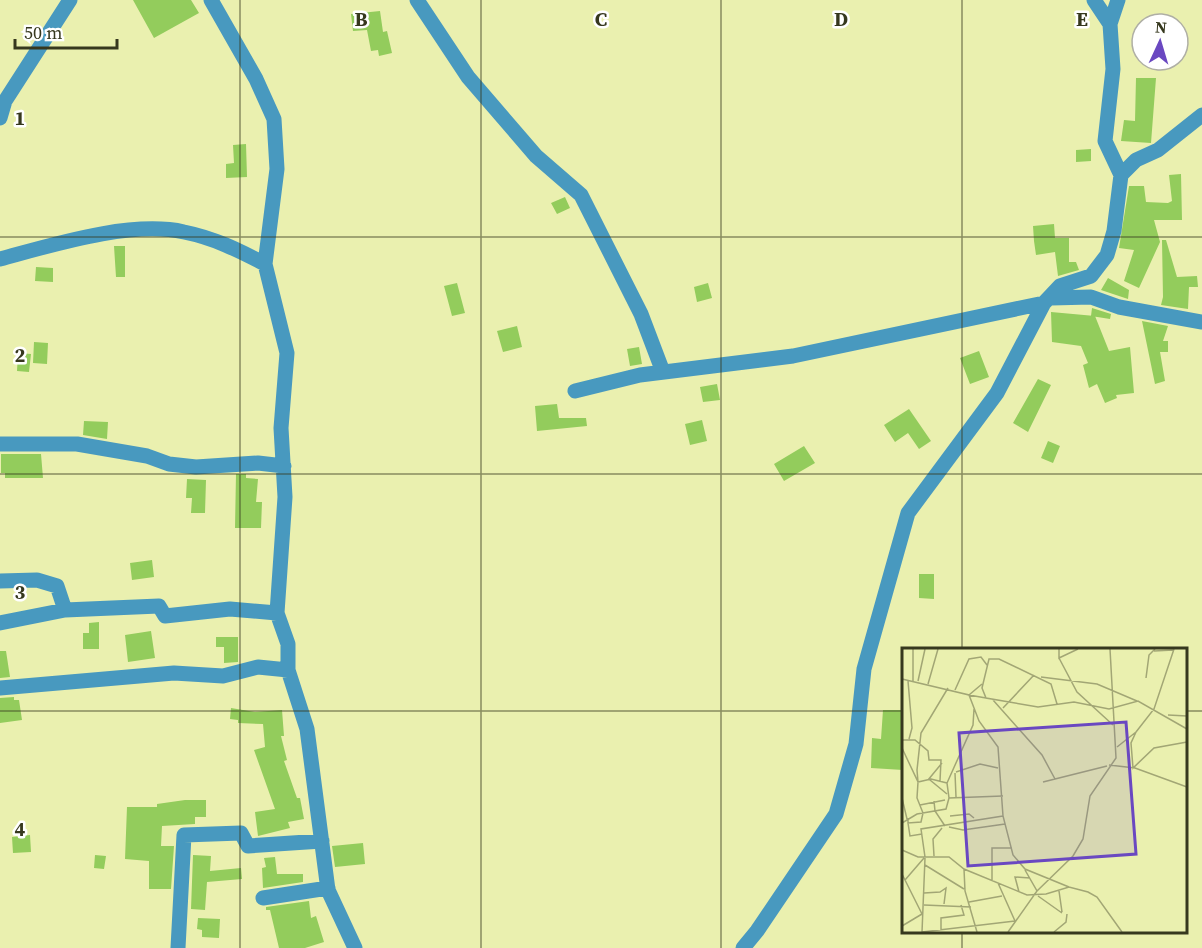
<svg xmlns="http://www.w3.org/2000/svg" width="1202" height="948" font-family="'Source Serif 4',serif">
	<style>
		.building { fill: #93cc5c }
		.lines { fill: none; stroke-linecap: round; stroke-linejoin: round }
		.minor { stroke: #4899bf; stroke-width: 15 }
		.grid { fill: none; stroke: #36381e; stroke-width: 1.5; stroke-opacity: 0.55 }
		.inset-road { fill: none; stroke: #a2a675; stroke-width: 1.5 }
		.view { fill: #6a48c1; fill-opacity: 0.15; stroke: #6a48c1; stroke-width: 3 }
		.inset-edge { fill: none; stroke: #36381e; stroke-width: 3 }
		.grid-label { font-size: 20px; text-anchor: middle; font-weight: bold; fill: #36381e; stroke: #fff; stroke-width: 5; stroke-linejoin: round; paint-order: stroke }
	</style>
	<rect width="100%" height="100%" fill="#eaf0af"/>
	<path class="building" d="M133 0H191L199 13 154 38Z
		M380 11 383 32 387 31 392 53 379 56 378 50 371 51 367 30 353 31 351 14Z
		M1136 78H1156L1151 143 1121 141 1124 120 1135 121Z
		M246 144 247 177 226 178V164L234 163 233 145Z
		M1091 149V161L1076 162V150Z
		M1181 174 1182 220H1154L1160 242 1139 288 1124 281 1134 250 1119 248 1129 186H1144L1146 202 1168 203 1172 201 1169 175Z
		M565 197 570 208 557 214 551 203Z
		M1054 224 1055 238H1069V262H1076L1079 270 1058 276 1055 252 1036 255 1034 241 1033 226Z
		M1162 240H1166L1177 277 1197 276 1198 287H1189L1188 309 1161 305 1163 297Z
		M114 246H125V277H116Z
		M36 267 53 268V282L35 281Z
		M1108 278 1129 290 1128 299 1101 290Z
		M457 283 465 313 452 316 444 286Z
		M708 283 712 298 697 302 694 287Z
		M1092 308 1111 314 1110 319 1091 316Z
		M1051 312 1095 316 1109 351 1130 347 1134 393 1116 395 1117 398 1105 403 1097 384 1089 388 1083 365 1088 363 1081 346 1052 342Z
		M1142 321 1168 326 1163 341H1168V352H1160L1165 381 1155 384Z
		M517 326 522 347 503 352 497 331Z
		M34 342 48 343 47 364 33 363Z
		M639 347 642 364 630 366 627 349Z
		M979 351 989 377 970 384 960 358Z
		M18 353 31 354 29 372 17 371Z
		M1038 379 1051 385 1028 432 1013 423Z
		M717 384 720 400 703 402 700 387Z
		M557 404 559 418H586L587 426 537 431 535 406Z
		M909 409 931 441 919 449 908 433 895 442 884 425Z
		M702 420 707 441 690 445 685 424Z
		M84 421 108 422 107 439 83 435Z
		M1048 441 1060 446 1053 463 1041 458Z
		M804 446 815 463 784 481 774 464Z
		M1 454H41L43 478H5V473H1Z
		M236 474H246V478L258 479 256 502H262L261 528H235Z
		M187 479 206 480 205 513H191L192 498H186Z
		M152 560 154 577 132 580 130 563Z
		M919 574H934V599L919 598Z
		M99 622V649H83V633H89V623Z
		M151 631 155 658 128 662 125 635Z
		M216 637H238V662L224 663V647H216Z
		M0 651H6L10 677 0 678Z
		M14 697V700H19L22 720 0 723V698Z
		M231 708 255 712 282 710 284 736H281L287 760 284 761 297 798H300L304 819 288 822 290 828 258 836 255 812 275 809 254 750 265 747 263 724 238 723V720L230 719Z
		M883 710H903V770L871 768 872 738 881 739Z
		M185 800H206V817H195V824L162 826 161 846H174L171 889H149V861L125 859 127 807H157V804Z
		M30 835 31 852 13 853 12 837Z
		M363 843 365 864 335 867 332 846Z
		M95 855 106 856 104 869 94 868Z
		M193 855 211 856 210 871 241 868 242 879 207 882 205 910 191 909Z
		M275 857 277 874H303V882L263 888 262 868 266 867 264 858Z
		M309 901 311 918 316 916 324 942 305 948H279L270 910H266V907Z
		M198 918 220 919 219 938 202 937V930L197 929Z"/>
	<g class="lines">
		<path class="minor" d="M211 0 256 79 274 119 277 169 265 264 287 353 281 428 285 497 277 613 288 644V670L307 729 328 890 355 948
			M417 0 468 77 536 156 581 195 641 314 663 372
			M1094 0 1110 24
			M0 118 5 101 70 0
			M1121 175 1136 160 1158 150 1202 115
			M0 259C52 245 131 220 184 232 214 238 238 250 265 264
			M1051 298 1091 297 1119 307 1202 322
			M575 391 640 375 793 356 1044 303
			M0 444H77L147 456 169 464 196 467 258 463 284 466
			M0 581 37 580 57 586 65 610
			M0 623 65 610 159 606 165 616 230 609 277 613
			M0 688 174 673 223 676 258 667 288 670
			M263 898 328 888
			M178 948 184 835 241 833 248 846 322 841
			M743 948 757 931 836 814 856 744 864 669 908 513 997 393 1044 303 1060 286 1091 276 1107 255 1114 231 1121 175 1105 141 1113 69 1110 24 1118 0"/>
	</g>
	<path class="grid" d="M240 0V948M481 0V948M721 0V948M962 0V650M0 237H1202M0 474H1202M0 711H904M1186 711H1202M962 932V948"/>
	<g transform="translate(902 648)">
		<rect width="285" height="285" fill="#eaf0af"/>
		<path class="inset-road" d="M11 1V33M157 1V10L176 1M252 3 271 2M157 10 175 44 211 77M139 29 195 36 235 53M244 30 247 7 253 1M0 31 67 47 77 73 96 99 101 168 111 207 123 221 167 239M6 33 10 80 7 91M16 33 23 1M26 36 36 1M80 36 67 47 84 50M53 42 67 11 79 9 85 17M91 52 140 107 153 131M155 56 149 36 97 11H87L80 40 84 50 136 59 172 54 207 61 236 53 285 81M101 60 132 27M266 67 285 68M234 84 252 61 272 1M0 92H13L26 103 27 112H39L38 133M215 99 234 84 229 95 231 120 252 100 285 94M0 100 16 134 15 150 21 165 19 174 6 175V170M207 117 233 120 285 139M54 124 78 116 96 120M53 125 54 149M26 132 40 115M28 132 45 146M141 134 205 118M45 135 29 131 16 134 15 122 19 85 46 40M0 150 5 171M47 150 45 135 71 77 72 61M32 153 33 163 43 178M18 157 43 152M48 168 67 166 72 170M0 175 15 166 44 161 47 150 101 148M6 175 8 188 20 186M47 179 61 182 103 176M0 202 16 209H47L62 221 125 247 144 246 167 239 186 244 195 249 220 284M32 208 31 191 40 180M23 209 19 181 101 168M23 217 62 241M62 221 63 243 75 284M0 226 20 266M3 232 22 210M90 233V200H110M96 235 113 273M135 243 171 208 181 191 188 148 214 110 208 1M157 243 160 264M117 244 113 229 128 230M22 245 38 244 44 240 42 256M136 248 160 265M67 254 100 248M22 257 69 259M0 278 20 266M39 282V270L62 267 59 257M20 284 113 273M20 284 23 210M106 284 135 243 123 222M152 284 164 274 165 266"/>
		<path class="view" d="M224 74 234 206 66 218 57 85Z"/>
		<rect width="285" height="285" class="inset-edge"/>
	</g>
	<g class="grid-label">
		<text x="361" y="26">B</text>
		<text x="601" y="26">C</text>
		<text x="841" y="26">D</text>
		<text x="1082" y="26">E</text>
		<text x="20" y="125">1</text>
		<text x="20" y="362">2</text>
		<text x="20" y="599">3</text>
		<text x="20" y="836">4</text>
	</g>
	<g transform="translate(1160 42) rotate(4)"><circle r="28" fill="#ffffff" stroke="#afafa5" stroke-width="1.5"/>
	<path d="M0-4.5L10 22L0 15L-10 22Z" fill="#6a48c1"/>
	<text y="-9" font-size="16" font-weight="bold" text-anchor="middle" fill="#36381e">N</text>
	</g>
	<path d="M15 39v9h102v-9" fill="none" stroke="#36381e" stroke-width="3"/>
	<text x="24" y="39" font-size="18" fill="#36381e" stroke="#ffffff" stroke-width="4.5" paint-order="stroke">50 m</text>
</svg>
